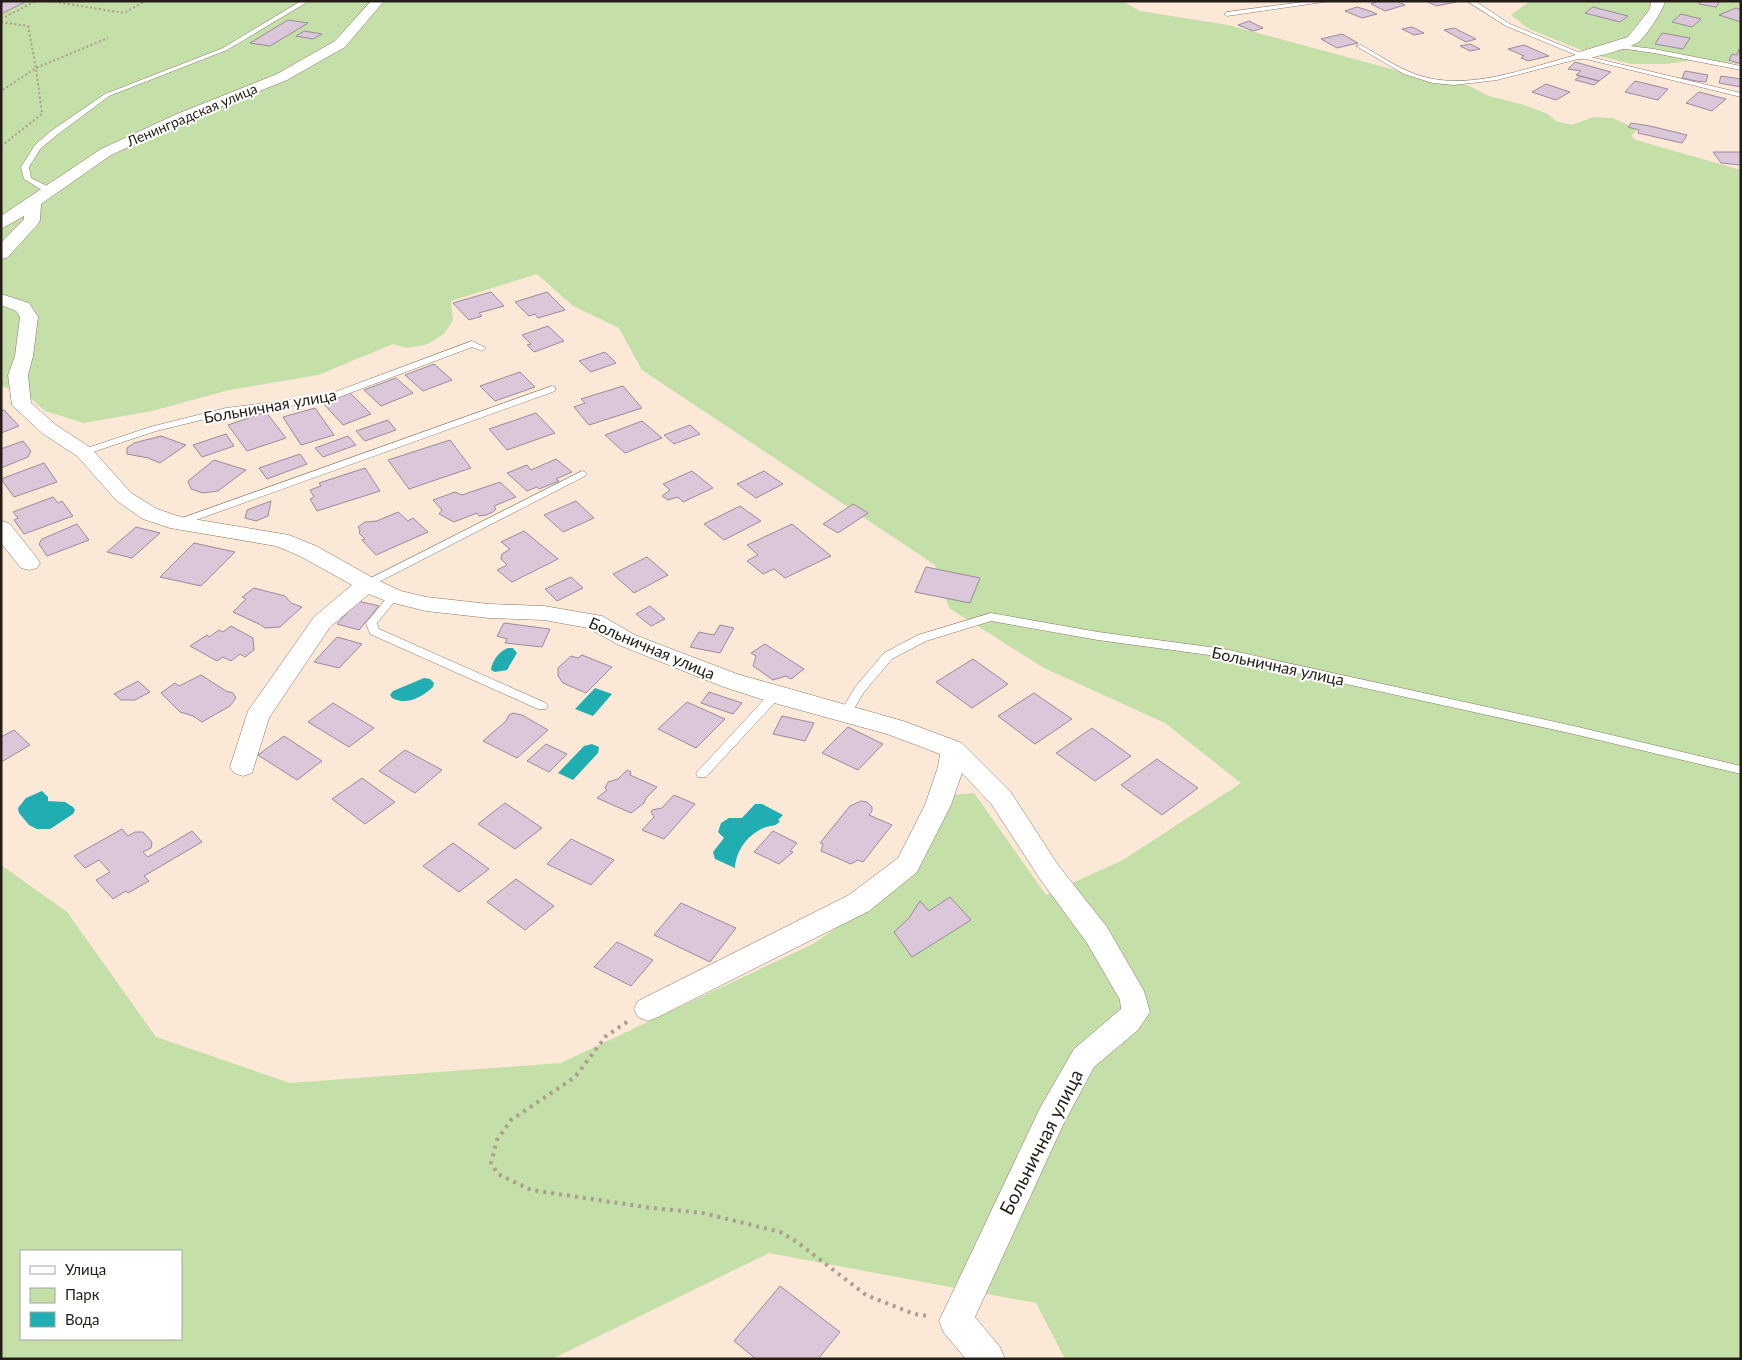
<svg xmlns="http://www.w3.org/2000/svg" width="1742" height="1360" font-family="Lato,sans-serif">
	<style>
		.green { fill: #c4dfa7; fill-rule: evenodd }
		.water { fill: #21aeb2 }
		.building { fill: #dac7d9; stroke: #9c8a9b }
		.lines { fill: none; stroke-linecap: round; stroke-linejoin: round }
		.lane-casing { stroke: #897867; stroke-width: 1 }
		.street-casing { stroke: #897867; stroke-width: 1 }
		.path-far1 { stroke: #ac9d90; stroke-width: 2; stroke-dasharray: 2 2.5; stroke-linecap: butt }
		.path { stroke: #ac9d90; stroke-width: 4; stroke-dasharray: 3 5; stroke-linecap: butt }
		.lane { fill: #fff; fill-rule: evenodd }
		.street { fill: #fff; fill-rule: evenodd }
		.labels { text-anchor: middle; stroke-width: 4; stroke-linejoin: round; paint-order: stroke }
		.far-street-label { font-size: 14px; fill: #241d17; stroke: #fff }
		.street-label { font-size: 16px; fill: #241d17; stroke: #fff }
		.near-street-label { font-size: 19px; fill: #241d17; stroke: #fff }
	</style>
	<rect width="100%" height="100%" fill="#fbe8d6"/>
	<path class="green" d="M1 1H1122L1140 11 1228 25 1417 76 1467 85 1489 96 1524 105 1548 114 1556 121 1572 125 1593 117 1612 118 1638 129 1631 136 1636 140 1741 170V1359H1065L1036 1303 769 1253 552 1359H1V865L67 912 156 1037 290 1083 561 1063 813 944 915 874 950 795 974 793 1046 895 1123 860 1241 783 1165 723 1044 668 949 608 935 565 642 370 619 328 573 306 537 274 451 301 453 320 444 334 428 344 407 348 393 344 318 375 229 390 152 411 84 423 45 411 20 389 1 387ZM21 1251H181V1339H21Z
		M1530 1H1741V64L1696 60 1666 64H1631L1591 54 1529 29 1511 15Z"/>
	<path class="water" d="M508 648H513L517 653 507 670 495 672 491 670C492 661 499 651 508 648Z
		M424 678 430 679 434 683 433 687C422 697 407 706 392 698L390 695 393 691Z
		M595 688 612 694 593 716 575 709Z
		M592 744 599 747 598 753 573 780 558 773 584 746Z
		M42 791 48 797V801L65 802 73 807 75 810 73 814 50 829H37L29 825 19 813 18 808 26 798Z
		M755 804H762L783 815 778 820 780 821C775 827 773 825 766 827 749 833 736 850 735 868L715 859 713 852 724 838 718 832 721 823 729 818H742Z"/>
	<path class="building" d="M2 1H27L1 14Z
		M1378 1H1396L1405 5 1385 11 1371 4Z
		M1426 1H1454L1456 2 1436 6Z
		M1701 1H1720L1716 7 1699 4Z
		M1357 7 1367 10 1377 14 1362 18 1345 11Z
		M1593 7 1628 16 1620 22 1585 13Z
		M1736 8 1741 10V22L1719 15Z
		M1681 14 1701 19 1692 27 1672 22Z
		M288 20 308 23 270 46 250 43Z
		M1249 21 1263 28 1253 31 1238 25Z
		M1412 27 1424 33 1414 35 1402 29Z
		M1454 28 1476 39 1466 42 1444 30Z
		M304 31 322 34 313 39 296 36Z
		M1662 33 1690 38 1683 49 1655 44Z
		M1342 34 1358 43 1337 48 1321 39Z
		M1470 44 1480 49 1470 51 1460 46Z
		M1524 45 1549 56 1528 61 1521 58 1524 56 1508 49Z
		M1739 49 1741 64 1729 60 1732 54 1737 55Z
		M1575 62 1611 72 1599 81 1576 75 1581 71 1568 69Z
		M1685 71 1708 75 1706 82 1696 81 1682 78Z
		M1580 76 1599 81 1594 85 1575 80Z
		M1721 76 1741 79V87L1719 83Z
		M1635 81 1668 89 1658 100 1625 92Z
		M1546 84 1570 92 1556 100 1532 92Z
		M1699 92 1726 99 1712 111 1686 103Z
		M1631 123 1650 126 1687 135 1682 143 1638 133 1639 130 1628 127Z
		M1713 152H1741V165L1721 163Z
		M491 292 504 306 479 313 482 316 469 320 453 303Z
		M547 292 565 310 538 318 535 314 529 316 515 302Z
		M548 326 564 341 534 352 527 345 531 344 522 335Z
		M605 352 616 363 591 372 579 361Z
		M434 364 452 380 423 391 405 375Z
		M520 372 535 387 495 401 480 386Z
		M396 378 413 393 381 406 364 390Z
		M623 386 642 408 589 425 574 407 585 403 581 399Z
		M350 393 371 414 343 425 323 403Z
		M315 408 334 435 301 445 283 417Z
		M4 410 19 426 1 433V411Z
		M266 412 286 438 247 451 228 425Z
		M536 413 555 433 507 450 489 429Z
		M388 420 396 430 365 441 356 431Z
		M642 421 662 438 625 453 605 435Z
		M690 425 700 434 674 444 664 435Z
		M226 434 234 446 202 457 193 445Z
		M161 436 186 445 160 463 148 458 127 454V448L134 443Z
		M348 436 356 445 323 457 315 448Z
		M450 440 471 468 409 489 388 460Z
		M23 441 31 451 28 457 1 468V449Z
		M300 454 307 464 267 479 259 468Z
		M556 459 572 472 556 479 559 481 539 489 537 487 527 491 507 473 527 465 531 470Z
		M214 460 246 470 218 491 203 493 191 489 188 481Z
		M44 463 57 482 14 497 1 479Z
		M365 468 380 491 317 511 310 499 314 497 310 490 321 486 319 483Z
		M692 471 713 488 683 502 678 497 668 500 662 496 670 490 663 484Z
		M764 471 783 484 756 498 737 484Z
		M500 482 516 497 494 506 496 509 493 512 486 515 479 516 477 513 454 522 439 514 442 510 433 500 455 492 462 495Z
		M53 497 58 503 62 501 73 516 24 534 14 520 18 518 13 512Z
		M271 501 268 516 256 521 245 518 247 510Z
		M576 501 594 518 563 532 544 515Z
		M853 504 868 513 838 533 823 524Z
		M740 506 761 521 724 540 704 524Z
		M398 512 408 521 413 518 428 532 376 555 362 540 365 539 359 533 360 530 358 527 365 522 377 521Z
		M77 524 89 540 47 556 39 544 42 539Z
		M792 524 831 556 785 578 774 569 763 574 747 561 758 555 747 545Z
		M136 527 160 533 132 558 107 552Z
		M524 531 558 559 512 582 497 570 507 565 501 559 502 554 510 549 501 542Z
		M194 543 235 552 201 586 160 577Z
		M647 557 668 575 634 593 613 574Z
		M926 567 980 578 970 603 915 592Z
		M571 577 583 588 557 601 545 589Z
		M254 588 285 596 291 603 302 607 280 627 265 628 261 625 233 612 246 599 242 597Z
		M358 601 379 606 359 630 337 624Z
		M650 606 665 619 651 626 636 614Z
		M504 623 550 629 542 647 505 643 507 639 497 636Z
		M720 625 734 628 720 653 690 647 699 632 714 635Z
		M231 626 253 638 254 650 245 657 240 654 231 661 223 657 217 661 190 646 207 635 209 637 219 630 223 632Z
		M337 637 362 644 339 668 314 662Z
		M765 644 804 669 791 679 786 676 773 680 753 666 756 656 751 653Z
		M582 655 612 667 586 693 563 683 558 676V668L571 656 578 658Z
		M973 659 1008 684 972 708 936 682Z
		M201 675 226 691 233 693 236 698 230 706 202 722 193 716 180 712 161 693 175 683 179 686Z
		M138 681 150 692 135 700H121L114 694Z
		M709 692 742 703 733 714 701 703Z
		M1034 693 1072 719 1035 744 998 716Z
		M687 702 725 719 696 748 658 729Z
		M333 703 374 728 349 747 308 722Z
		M513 713 522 715 548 730 517 758 483 741 506 721 509 715Z
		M782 716 814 723 805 741 773 734Z
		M848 727 883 744 858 770 822 753Z
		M1092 728 1131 756 1095 781 1056 753Z
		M14 730 30 745 3 761 1 759V737Z
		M284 736 322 761 297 780 258 755Z
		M546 744 567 754 549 772 527 761Z
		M405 750 442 770 415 793 379 771Z
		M1157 759 1198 788 1162 815 1121 785Z
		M627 770 631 772 630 775 657 787 646 798 644 803 631 813 597 798 607 790 605 788 608 782 618 779Z
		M362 778 395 802 365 824 332 799Z
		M674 795 695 804 664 839 642 830 654 817 651 812 652 810 662 808Z
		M861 801 867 802 872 807V811L869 815 892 825 863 862 858 860 851 864 821 851 823 844 820 843 850 806Z
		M505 803 542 828 515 849 478 824Z
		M122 829 128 836 135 832H143L152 842 151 848 143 852 148 857 192 831 202 842 144 876 149 881 128 893 126 891 113 899 96 880 110 872 99 860 85 868 74 856Z
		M773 831 797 843 790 851 793 852 779 864 754 852Z
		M571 839 614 860 591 885 547 864Z
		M453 843 489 869 459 892 423 866Z
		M516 879 554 906 525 930 487 902Z
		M950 897 971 920 912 957 894 932 909 918 920 901 929 911Z
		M681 903 736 928 710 962 654 935Z
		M617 942 653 960 631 986 594 967Z
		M780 1286 840 1332 818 1359H756L734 1341Z"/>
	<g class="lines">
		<g class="lane-casing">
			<path id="lane" d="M301 1H309L227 50 109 96 57 135 41 148 29 167 31 178 53 189V193H47L24 179 21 167 35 145 51 131 105 94 223 48Z
				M1311 1H1330L1227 16 1224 14 1227 12Z
				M1467 1H1475L1510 24 1590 57 1741 93V97L1582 58 1497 80 1454 85 1433 83 1404 74 1356 46 1361 45C1379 55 1396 67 1415 74 1466 93 1526 68 1576 55L1506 26Z
				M1614 44 1654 49 1741 66V70L1654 53 1612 47V45Z
				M472 341 486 348 482 351 472 347 329 401 226 414 156 431 84 455 79 452 81 450 150 427 226 408 324 396Z
				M552 386 555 387V391L182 525H174L173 523 174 521Z
				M582 471 585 472 587 474 585 476 371 586H363L362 584 363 582Z
				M394 593 399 596 377 623 379 629 546 703 548 706 546 709H538L370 634 366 623 390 594Z
				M991 613 1098 632 1224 649 1578 727 1741 766V774L1578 735 1224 657 1098 640 991 621 926 641 892 659 864 692 849 717H841L839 714 856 686 884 653 918 635Z
				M775 691 779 692 781 695 779 698 706 777H698L696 774 698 771 771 692Z"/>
		</g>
		<g class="street-casing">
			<path id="street" d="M371 1H384L345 47 287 80 187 120 111 155 41 204 40 220 38 224 7 258 1 259V243L24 219V216L1 229V216L101 149 177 114 277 74 335 41Z
				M1651 1H1665C1663 11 1645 38 1637 43 1627 49 1585 61 1576 59L1574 56 1576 53 1628 37 1650 9Z
				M1 294 29 303 38 317 33 356 28 375 31 403 56 425 91 448 131 493 157 509 181 517 289 535 316 546 375 579 401 591 426 597 489 604 544 606 602 616 635 635 737 674 903 721 962 743 1010 791 1058 865 1107 927 1144 991 1150 1012 1138 1030 1094 1067 1063 1125 975 1317 1000 1347 1005 1359H966L944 1333 939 1321 1040 1108 1074 1049 1121 1009 1120 1000 1087 943 1040 879 992 805 962 773 951 805 917 872 869 911 658 1017 648 1021 638 1017 634 1009 638 1001 849 895 898 858 925 805 938 767 940 754 887 734 767 701 721 686 619 645 588 628 544 620 489 618 426 611 386 601 369 594 330 627 269 718 252 773 243 776 234 773 230 767 248 711 314 617 352 585 300 556 276 546 170 528 143 519 117 501 77 456 42 433 12 405 8 375 15 356 20 317 16 311 1 305Z
				M1 521 9 523 37 558 40 563 37 568 29 570 21 568 1 543Z"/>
		</g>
		<path class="path-far1" d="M50 1 124 13 145 1
			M1 19 36 1
			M1 22 28 26 36 68 1 91
			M1 146 42 114 36 68 108 38"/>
		<path class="path" d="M627 1022 606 1036 575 1077 511 1120 497 1140 491 1163 498 1174 531 1190 652 1208 703 1213 780 1232 797 1242 866 1295 914 1314 928 1316"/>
		<use href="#lane" class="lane"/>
		<use href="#street" class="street"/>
	</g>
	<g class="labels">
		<g class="far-street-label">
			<text transform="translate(192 115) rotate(-23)" y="5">Ленинградская улица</text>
		</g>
		<g class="street-label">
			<text transform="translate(270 406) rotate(-10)" y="6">Больничная улица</text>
			<text transform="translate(652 648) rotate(23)" y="6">Больничная улица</text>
			<text transform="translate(1278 666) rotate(12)" y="6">Больничная улица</text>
		</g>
		<g class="near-street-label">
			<text transform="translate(1041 1142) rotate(-63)" y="7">Больничная улица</text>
		</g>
	</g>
	<rect width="1742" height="1360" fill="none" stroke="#241d17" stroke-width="5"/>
	<rect x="20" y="1250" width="162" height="90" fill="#ffffff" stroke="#a7a5a2"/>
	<rect x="30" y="1266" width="25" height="8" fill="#ffffff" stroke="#a7a5a2"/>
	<text x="65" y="1275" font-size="15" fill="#241d17">Улица</text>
	<rect x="30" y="1288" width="25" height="15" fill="#c4dfa7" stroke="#a7a5a2"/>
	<text x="65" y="1300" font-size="15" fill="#241d17">Парк</text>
	<rect x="30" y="1312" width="25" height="15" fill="#21aeb2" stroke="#a7a5a2"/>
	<text x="65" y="1325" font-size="15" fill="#241d17">Вода</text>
</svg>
